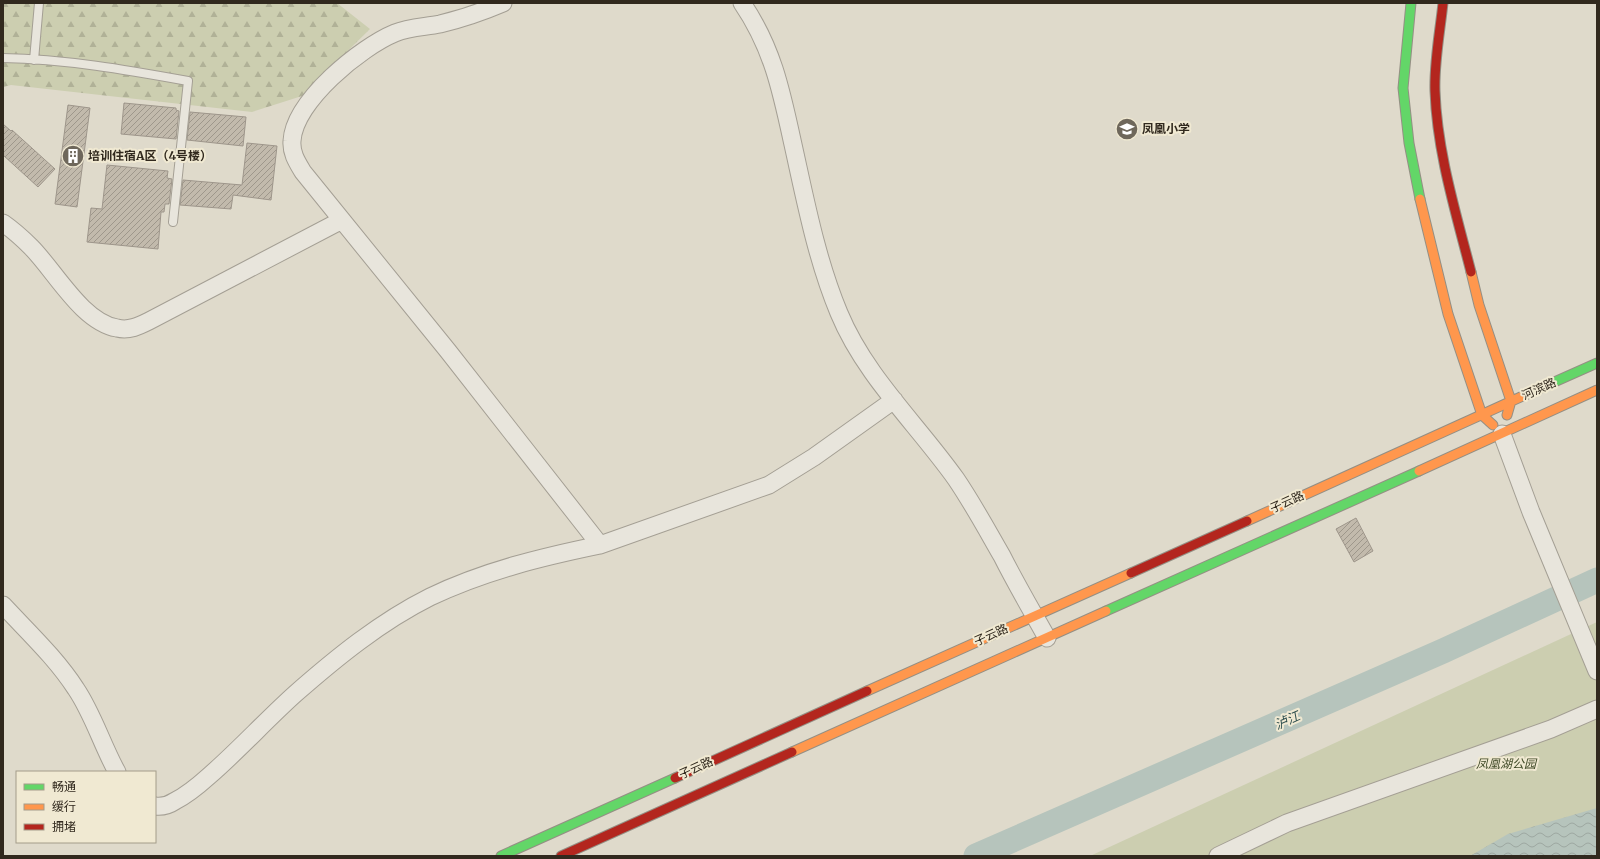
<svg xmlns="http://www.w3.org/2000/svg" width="1600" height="859" font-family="Merriweather,'Noto Sans SC',serif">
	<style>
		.forest { fill: url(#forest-firs) }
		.park { fill: #ccceb0 }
		.water { fill: url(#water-waves) }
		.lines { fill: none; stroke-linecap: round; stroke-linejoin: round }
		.river { stroke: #b6c4bc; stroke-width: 25 }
		.building { fill: url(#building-hatch); stroke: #9e968b }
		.lane-casing { stroke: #a49f94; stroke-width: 10 }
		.street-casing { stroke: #a49f94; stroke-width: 19 }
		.fast-casing { stroke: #948f84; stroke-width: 11 }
		.slow-casing { stroke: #948f84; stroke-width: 11 }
		.jam-casing { stroke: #948f84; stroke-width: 11 }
		.lane { stroke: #e8e5dc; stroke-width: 8 }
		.street { stroke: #e8e5dc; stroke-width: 17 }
		.fast { stroke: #63d668; stroke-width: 9 }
		.slow { stroke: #ff974d; stroke-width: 9 }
		.jam { stroke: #b3261e; stroke-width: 9 }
		.labels { text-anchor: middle; stroke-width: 4; stroke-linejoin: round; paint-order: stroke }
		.poi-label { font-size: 12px; font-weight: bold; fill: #31291e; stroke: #f0e9d2; text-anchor: start }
		.street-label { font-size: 12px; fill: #31291e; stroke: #f0e9d2 }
		.park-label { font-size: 12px; font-style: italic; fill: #404b28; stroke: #f0e9d2 }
		.water-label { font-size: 13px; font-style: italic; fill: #2f4f4f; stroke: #f0e9d2 }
	</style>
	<defs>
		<pattern id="forest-firs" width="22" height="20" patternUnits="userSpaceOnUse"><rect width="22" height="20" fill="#ccceb0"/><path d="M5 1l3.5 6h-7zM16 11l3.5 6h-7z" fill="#b0b197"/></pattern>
		<pattern id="water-waves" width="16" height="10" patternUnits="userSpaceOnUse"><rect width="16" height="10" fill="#b6c4bc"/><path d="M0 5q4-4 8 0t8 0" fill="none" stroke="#9da8a1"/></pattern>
		<pattern id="building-hatch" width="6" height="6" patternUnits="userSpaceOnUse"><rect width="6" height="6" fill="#c2baac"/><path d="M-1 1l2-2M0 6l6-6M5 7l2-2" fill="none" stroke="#9e978b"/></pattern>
	</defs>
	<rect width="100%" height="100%" fill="#dfdacb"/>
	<path class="forest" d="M3 3H337L370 29 302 96 252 112 11 85 3 87Z"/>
	<path class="park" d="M1597 622V856H1090Z"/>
	<path class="water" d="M1597 808V856H1470L1508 834Z"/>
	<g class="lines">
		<path class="river" d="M976 856 1443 651 1597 580"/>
	</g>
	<path class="building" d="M124 103 176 108V110L179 111 176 139 121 134Z
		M68 105 90 108 77 207 55 204Z
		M190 112 246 117 243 146 187 140Z
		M3 124 11 131 12 130 55 169 38 187 3 155Z
		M247 143 277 146 271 200 233 195 231 209 180 205 183 180 242 185Z
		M107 165 168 171 167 178 172 179 169 204H165L164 212H161L158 249 87 242 91 208 102 209Z
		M1356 518 1373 551 1354 562 1336 529Z"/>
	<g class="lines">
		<g class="lane-casing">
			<path id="lane" d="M3 58C65 59 127 70 188 81L173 222
				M34 60 39 3"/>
		</g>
		<g class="street-casing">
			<path id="street" d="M503 3C482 12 461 19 440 24 425 27 409 27 395 33 361 47 294 101 292 141 291 153 297 162 303 172L448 351 600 545 769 485 814 457 894 400
				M742 3C772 47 781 89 792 140 805 198 816 258 839 313 865 376 917 424 956 479 973 504 987 530 1002 556 1016 584 1032 611 1047 638
				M3 223C13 230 22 238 31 247 55 271 82 322 117 328 129 331 139 326 149 321L342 220
				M1502 434 1531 512 1597 671
				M3 605C28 632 56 658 76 689 93 714 102 745 117 772
				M155 806C162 807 169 805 175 801 187 795 199 785 209 776 239 750 265 721 295 694 336 658 380 622 430 597 484 571 542 557 600 545
				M1218 856 1287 823 1551 729 1597 709"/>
		</g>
		<g class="fast-casing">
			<path id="fast" d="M1411 3 1403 88 1409 143 1420 199
				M1525 395 1597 363
				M1106 611 1419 471
				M501 856 675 778"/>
		</g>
		<g class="slow-casing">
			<path id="slow" d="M1420 199 1448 314 1482 415 1493 425
				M1471 272 1479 305 1511 401 1507 415
				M1419 471 1597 390
				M1247 521 1525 395
				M867 691 1131 573
				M792 752 1106 611"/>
		</g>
		<g class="jam-casing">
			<path id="jam" d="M1443 3C1440 32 1434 62 1435 91 1437 152 1456 213 1471 272
				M1131 573 1247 521
				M675 778 867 691
				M561 856 792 752"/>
		</g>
		<use href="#lane" class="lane"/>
		<use href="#street" class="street"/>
		<use href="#fast" class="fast"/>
		<use href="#slow" class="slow"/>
		<use href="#jam" class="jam"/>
	</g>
	<defs>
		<g id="school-disc" transform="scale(1.15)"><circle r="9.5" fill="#6e675b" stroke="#f0e9d2"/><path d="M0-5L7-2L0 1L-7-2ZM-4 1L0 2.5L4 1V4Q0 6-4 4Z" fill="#fff"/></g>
		<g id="building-disc" transform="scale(1.15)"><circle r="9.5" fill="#6e675b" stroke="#f0e9d2"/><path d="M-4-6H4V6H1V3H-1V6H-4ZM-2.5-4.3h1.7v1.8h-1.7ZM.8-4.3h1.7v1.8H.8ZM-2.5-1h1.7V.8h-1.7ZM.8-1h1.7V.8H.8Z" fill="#fff"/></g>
	</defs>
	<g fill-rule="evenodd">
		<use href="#school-disc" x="1127" y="129"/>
		<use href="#building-disc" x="73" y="156"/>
	</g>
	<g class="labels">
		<g class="poi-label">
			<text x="1142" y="133">凤凰小学</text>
			<text x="88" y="160">培训住宿A区（4号楼）</text>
		</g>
		<g class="street-label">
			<text transform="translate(1539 389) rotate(-24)" y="4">河滨路</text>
			<text transform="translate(1287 502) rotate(-24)" y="4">子云路</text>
			<text transform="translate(991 635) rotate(-24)" y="4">子云路</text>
			<text transform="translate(696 768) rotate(-24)" y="4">子云路</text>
		</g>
		<g class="park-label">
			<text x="1506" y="768">凤凰湖公园</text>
		</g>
		<g class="water-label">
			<text transform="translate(1287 720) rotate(-24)" y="5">泸江</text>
		</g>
	</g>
	<rect width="1600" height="859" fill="none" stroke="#31291e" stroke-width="8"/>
	<rect x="16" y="771" width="140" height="72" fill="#f0e9d2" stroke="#a49c8a"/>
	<rect x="24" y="784" width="20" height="6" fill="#63d668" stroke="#a49c8a"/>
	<text x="52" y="791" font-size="12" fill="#31291e">畅通</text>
	<rect x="24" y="804" width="20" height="6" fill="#ff974d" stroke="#a49c8a"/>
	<text x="52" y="811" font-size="12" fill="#31291e">缓行</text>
	<rect x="24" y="824" width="20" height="6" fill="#b3261e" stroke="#a49c8a"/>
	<text x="52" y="831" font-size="12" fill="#31291e">拥堵</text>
</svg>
